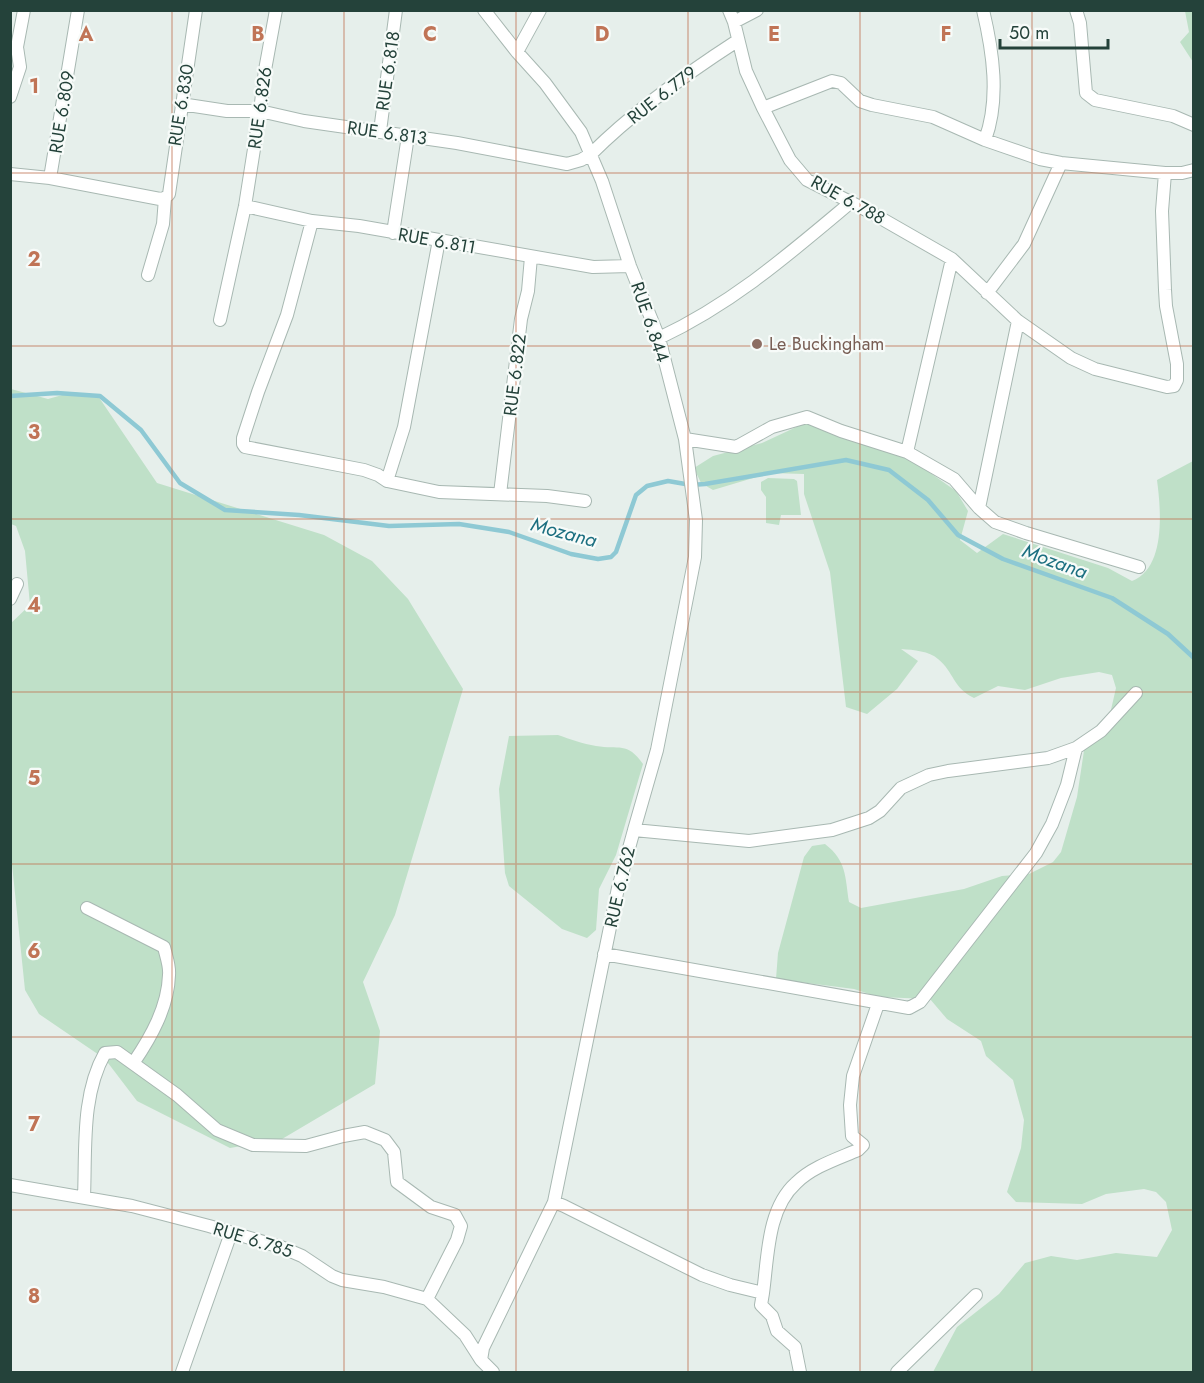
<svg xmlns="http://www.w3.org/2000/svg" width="1204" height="1383" font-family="Jost,sans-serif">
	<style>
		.green { fill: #bfe0c8 }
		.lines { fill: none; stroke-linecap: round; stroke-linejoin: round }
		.stream { stroke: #8ec9d4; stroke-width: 4.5 }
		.street-casing { stroke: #a8b8b2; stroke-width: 14 }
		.street { stroke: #fff; stroke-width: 12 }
		.grid { fill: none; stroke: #c07456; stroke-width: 1.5; stroke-opacity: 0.55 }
		.education-dot { fill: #8d6e63; stroke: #f7fbf9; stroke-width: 2 }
		.labels { text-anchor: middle; stroke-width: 4.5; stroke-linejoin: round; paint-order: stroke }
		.street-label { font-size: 18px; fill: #24423a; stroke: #f7fbf9 }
		.education-label { font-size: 18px; fill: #785e54; stroke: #f7fbf9; text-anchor: start }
		.water-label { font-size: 20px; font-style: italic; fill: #1c6f80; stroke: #f7fbf9 }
		.grid-label { font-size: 20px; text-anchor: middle; font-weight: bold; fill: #c07456; stroke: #f7fbf9; stroke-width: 4.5; stroke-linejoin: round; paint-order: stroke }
	</style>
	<rect width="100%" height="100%" fill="#e6efeb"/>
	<path class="green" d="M1185 11H1193V62L1180 42 1189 32Z
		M11 389 48 399 73 392 98 396 157 483 324 535 372 561 408 599 463 689 395 915 363 982 380 1031 375 1084 282 1139 230 1148 137 1101 105 1059 39 1014 25 990 10 845V624L30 605 25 551 16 526 11 524Z
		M805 423 841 431 916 463 956 491 968 511 960 540 977 553 1003 534 1108 568 1132 581C1166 568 1161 510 1157 480L1193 461V1372H933L957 1327 999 1294 1025 1263 1051 1256 1077 1260 1116 1253 1157 1257 1172 1230 1166 1202 1156 1192 1144 1189 1106 1194 1082 1204 1016 1202 1007 1192 1021 1148 1024 1120 1013 1080 986 1056 981 1041 947 1019 930 999 878 997 854 989 776 979 778 953 804 857 812 846 825 844C847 861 845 877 849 902L861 908 964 889 1002 876 1029 874 1053 862 1061 852 1077 797 1085 744 1090 732 1110 714 1116 688 1112 675 1099 672 1061 678 1025 690 998 686 974 698C953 688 954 672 938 659 929 651 914 650 901 649L918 661 897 689 867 714 846 707 830 572 804 494V474L770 473 713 490 701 483 694 468 713 456 762 443Z
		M768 478 794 479 797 481 801 515H781L779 525 766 523V497L761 490V482Z
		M558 735C570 739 583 744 596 746 619 750 627 741 643 764L616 855 599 889 596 930 587 938 562 929 509 886 505 873 499 789 509 736Z"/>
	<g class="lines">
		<path class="stream" d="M10 396 57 393 100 396 141 430 180 483 225 510 299 515 389 526 459 524 509 532 571 554 598 559 611 557 616 552 636 495 647 486 668 481 691 485 705 484 846 460 889 470 928 500 958 535 1003 559 1112 598 1168 634 1194 658"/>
		<g class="street-casing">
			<path id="street" d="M484 10 517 52 545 83 581 132 602 181 630 266 659 338 685 439 736 447 772 427 807 417 841 431 907 452 954 479 979 508 995 522 1026 533 1139 567
				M729 10 734 22
				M757 10 734 22 746 71 763 108
				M983 10C993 52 1000 99 985 140
				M1076 10 1080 23 1086 93 1095 100 1173 116 1194 125
				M517 52 540 10
				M10 97 20 67 17 47 24 10
				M181 104 227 111H260L304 121 457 143 567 164 581 160 591 154C634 111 686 74 737 41
				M380 131 396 10
				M1165 173 1162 211 1165 290 1166 306 1177 364V380L1174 386 1167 387 1095 369 1071 358 1018 321 952 259 870 212 807 180 790 160 763 108 832 81 841 83 860 101 872 105 933 117 985 140 1040 159 1061 163 1165 173H1182L1194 170
				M10 174 50 178 160 199 165 198
				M50 178 78 10
				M245 206 312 221 359 226 593 267 630 266
				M312 221 287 315 258 392 243 438V444L245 447 364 470 378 475 387 481 439 492 547 496 585 501
				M393 233 408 136
				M148 275 163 224 165 198 169 194 196 10
				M987 293 1024 244 1061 163
				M220 320 245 206 260 111 265 70 276 10
				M659 338C733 303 788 255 850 203
				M907 452 952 259
				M387 481 404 427 439 240
				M500 494 521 319 528 291 531 257
				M979 508 1018 321
				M10 599 17 584
				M634 830 657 750 695 557 696 520 685 439
				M87 908 164 947C166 956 170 966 169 975 168 1007 151 1037 134 1062
				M604 954 909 1008 920 1002 1036 853 1052 824 1067 785 1076 748
				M10 1185 132 1206 209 1226 281 1247 302 1256 332 1276 342 1280 384 1287 427 1299 465 1335 481 1360 493 1372
				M84 1197C86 1150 81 1095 105 1053L117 1052 177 1095 217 1130 253 1145 306 1146 343 1136 365 1132 385 1140 394 1152 397 1182 431 1207 455 1215 461 1226 457 1240 427 1299
				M554 1202 564 1206 702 1275 730 1285 763 1293 761 1305 772 1316 777 1331 795 1347 800 1372
				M763 1293C768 1257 767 1209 796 1183 812 1167 837 1159 858 1150L863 1145 852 1136 850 1105 853 1076 878 1004
				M481 1360 483 1348 554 1202 618 888 634 830 749 841 832 830 869 818 880 811 901 788 929 775 948 771 1048 758 1076 748 1101 731 1136 693
				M182 1372 231 1233
				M897 1372 976 1295"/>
		</g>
		<use href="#street" class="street"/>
	</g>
	<path class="grid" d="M172 10V1372M344 10V1372M516 10V1372M688 10V1372M860 10V1372M1032 10V1372M10 173H1194M10 346H1194M10 519H1194M10 692H1194M10 864H1194M10 1037H1194M10 1210H1194"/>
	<circle class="education-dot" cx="757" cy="344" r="6"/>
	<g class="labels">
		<g class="street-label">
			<text transform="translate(388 71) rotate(-82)" y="6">RUE 6.818</text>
			<text transform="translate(662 95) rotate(-38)" y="6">RUE 6.779</text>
			<text transform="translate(181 105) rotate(-81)" y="6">RUE 6.830</text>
			<text transform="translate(260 108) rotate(-82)" y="6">RUE 6.826</text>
			<text transform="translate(62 112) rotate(-81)" y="6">RUE 6.809</text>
			<text transform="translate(387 133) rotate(8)" y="6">RUE 6.813</text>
			<text transform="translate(848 200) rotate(29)" y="6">RUE 6.788</text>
			<text transform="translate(437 241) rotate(10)" y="6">RUE 6.811</text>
			<text transform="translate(650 322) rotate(71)" y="6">RUE 6.844</text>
			<text transform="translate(515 375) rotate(-83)" y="6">RUE 6.822</text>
			<text transform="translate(620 887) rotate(-77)" y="6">RUE 6.762</text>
			<text transform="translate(253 1240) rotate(17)" y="6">RUE 6.785</text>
		</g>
		<g class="education-label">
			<text x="769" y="350">Le Buckingham</text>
		</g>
		<g class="water-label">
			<text transform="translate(564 532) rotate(15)" y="7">Mozana</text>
			<text transform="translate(1055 561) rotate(20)" y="7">Mozana</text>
		</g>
	</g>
	<g class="grid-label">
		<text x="86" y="41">A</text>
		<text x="258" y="41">B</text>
		<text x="430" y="41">C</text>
		<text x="602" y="41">D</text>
		<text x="774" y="41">E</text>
		<text x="946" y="41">F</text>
		<text x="34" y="93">1</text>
		<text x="34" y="266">2</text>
		<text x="34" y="439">3</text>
		<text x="34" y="612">4</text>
		<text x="34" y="785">5</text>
		<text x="34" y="958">6</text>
		<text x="34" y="1131">7</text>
		<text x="34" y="1303">8</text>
	</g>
	<rect width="1204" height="1383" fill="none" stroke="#24423a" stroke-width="24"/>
	<path d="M1000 39v9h108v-9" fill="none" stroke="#24423a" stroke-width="3"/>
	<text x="1009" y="39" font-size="18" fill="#24423a" stroke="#f7fbf9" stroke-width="4.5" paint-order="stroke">50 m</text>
</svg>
